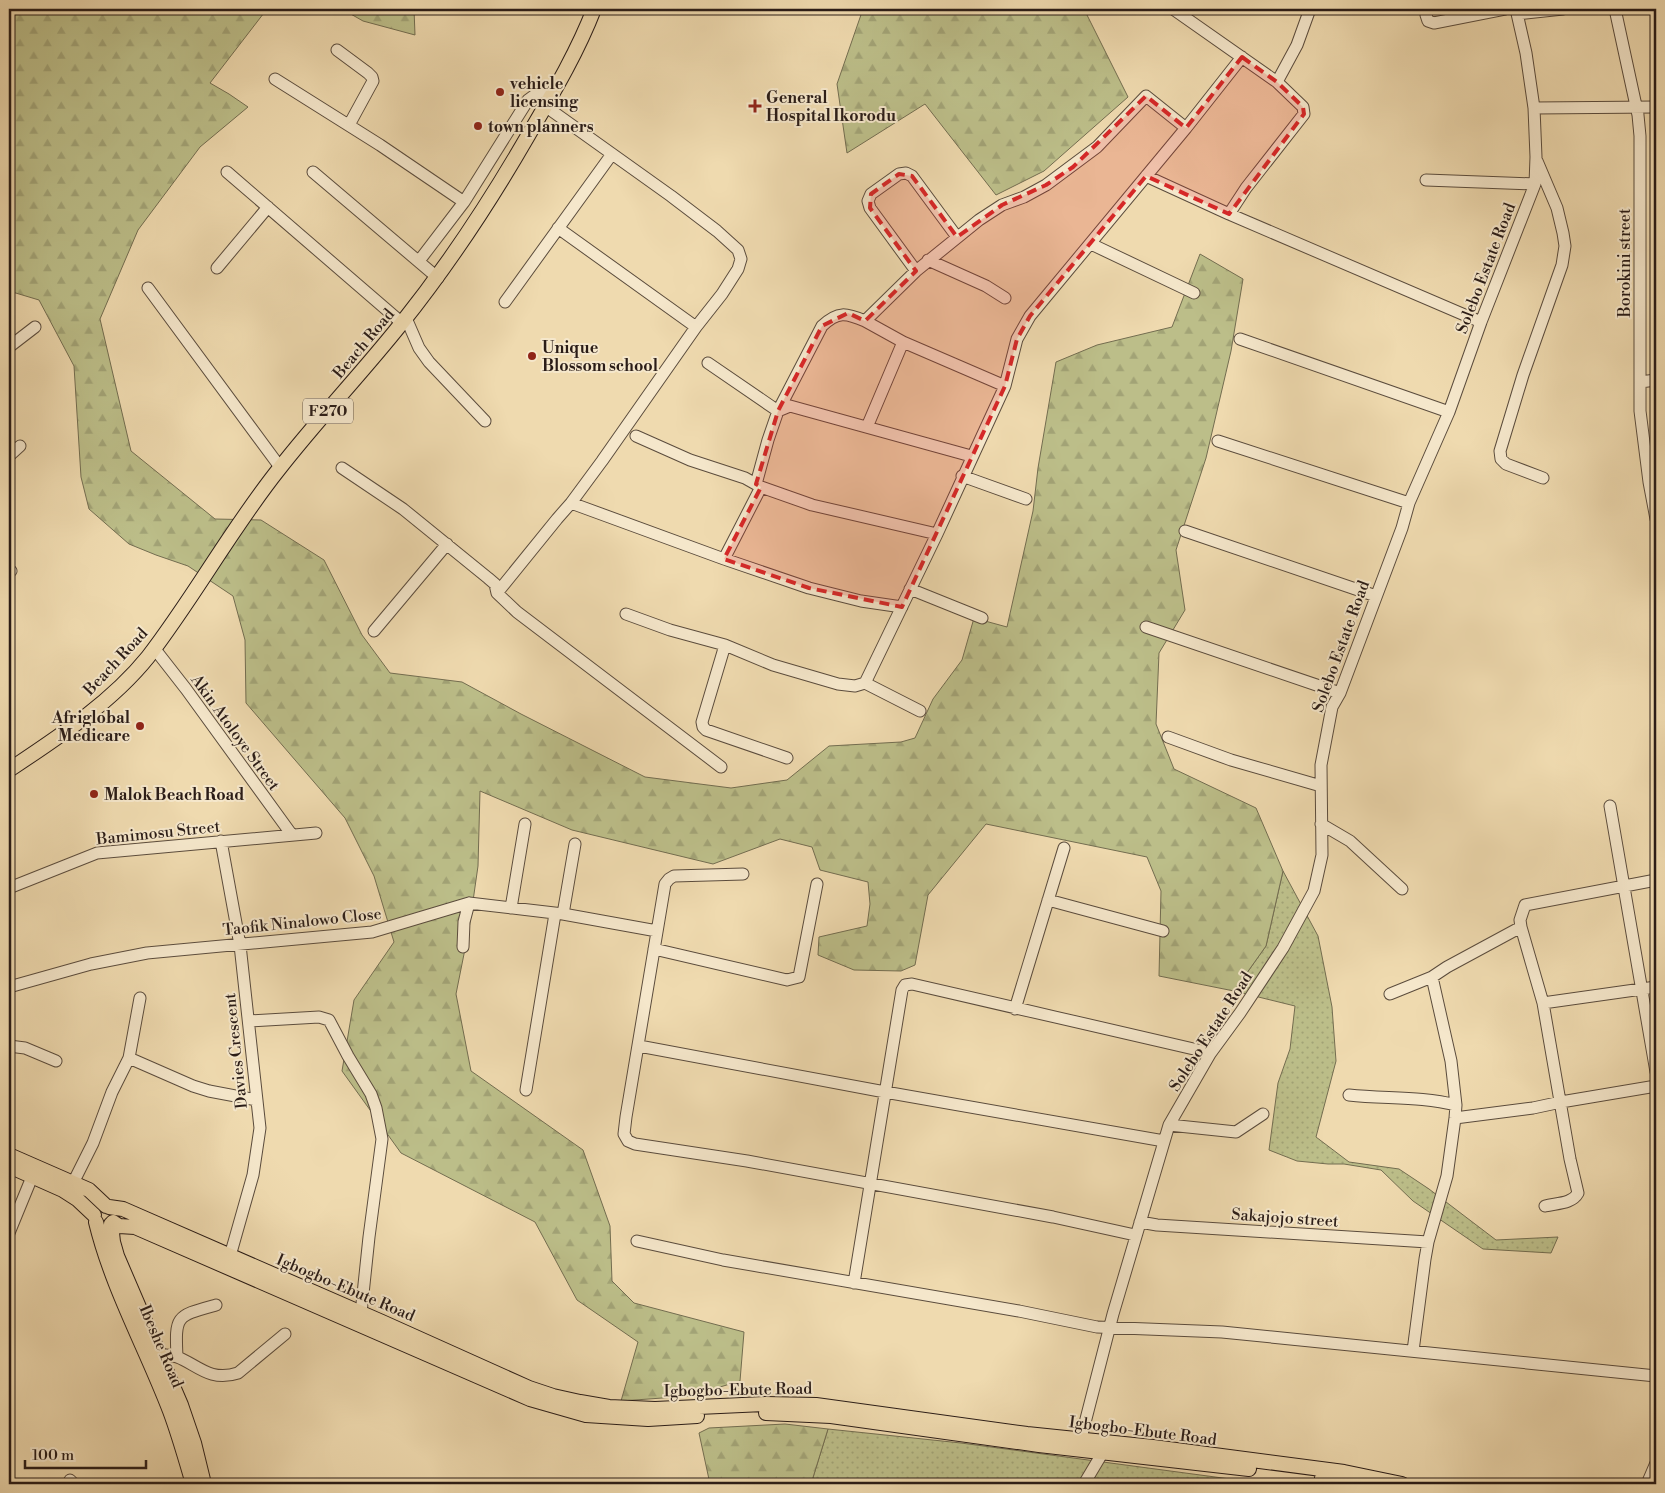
<svg xmlns="http://www.w3.org/2000/svg" width="1665" height="1493" font-family="'Libre Bodoni',serif">
	<style>
		.grass { fill: url(#grass-dots); stroke: #736d50 }
		.forest { fill: url(#forest-firs); stroke: #736d50 }
		.lines { fill: none; stroke-linecap: round; stroke-linejoin: round }
		.minor-casing { stroke: #5b4c3d; stroke-width: 13 }
		.major-casing { stroke: #2a1c17; stroke-width: 16 }
		.minor { stroke: #f5e7cb; stroke-width: 11 }
		.major { stroke: #efdaaf; stroke-width: 14 }
		.marked { fill: #d62828; fill-opacity: 0.2; stroke: #d62828; stroke-width: 4; stroke-dasharray: 10 6; stroke-linejoin: round }
		.poi-dot { fill: #8f2418; stroke: #f5e7cb; stroke-width: 2 }
		.labels { text-anchor: middle; stroke-width: 4; stroke-linejoin: round; paint-order: stroke }
		.shield { fill: #f5e7cb; stroke: #67594d; stroke-width: 1 }
		.shield-label { font-size: 15px; font-weight: bold; fill: #2a1c17 }
		.poi-label { font-size: 16px; font-weight: bold; fill: #2a1c17; stroke: #f5e7cb; text-anchor: start }
		.street-label { font-size: 16px; fill: #2a1c17; stroke: #f5e7cb }
	</style>
	<defs>
		<pattern id="grass-dots" width="8" height="8" patternUnits="userSpaceOnUse" patternTransform="scale(1.25)"><rect width="8" height="8" fill="#bcbe89"/><path d="M2 2h.1M6 6h.1" fill="none" stroke="#a2a376" stroke-width="1.8" stroke-linecap="round"/></pattern>
		<pattern id="forest-firs" width="22" height="20" patternUnits="userSpaceOnUse" patternTransform="scale(1.25)"><rect width="22" height="20" fill="#bcbe89"/><path d="M5 1l3.5 6h-7zM16 11l3.5 6h-7z" fill="#a2a376"/></pattern>
	</defs>
	<rect width="100%" height="100%" fill="#efdaaf"/>
	<filter id="stains"><feTurbulence type="fractalNoise" baseFrequency=".004" numOctaves="4"/><feColorMatrix values="0 0 0 0 .2 0 0 0 0 .09 0 0 0 0 .02 0 0 0 .5 -.17"/></filter>
	<radialGradient id="worn" r=".72"><stop offset=".6" stop-color="#630" stop-opacity="0"/><stop offset="1" stop-color="#630" stop-opacity=".3"/></radialGradient>
	<path class="grass" d="M1283 871 1318 936 1332 1007 1336 1061 1316 1137 1349 1162 1399 1169 1429 1189 1496 1240 1558 1237 1551 1253 1483 1249 1413 1201 1381 1170 1344 1164H1328L1297 1161 1269 1150 1278 1083 1290 1049 1295 1006 1234 991 1266 946Z
		M828 1429 961 1443 1245 1481 1244 1484H811Z"/>
	<path class="forest" d="M9 9H267L210 83 229 94 248 107 200 147 138 230 100 319 131 451 215 519 261 520 324 560 362 635 390 673 462 682 521 714 645 777 731 788 787 780 829 746 901 742 915 738 933 699 962 660 974 618 1007 627 1033 511 1038 468 1056 362 1097 345 1172 327 1200 254 1243 279 1231 351 1206 458 1176 550 1185 610 1159 653 1156 724 1174 769 1256 808 1283 871 1266 946 1234 991 1159 976 1161 891 1147 857 986 824 928 895 915 965 901 971 854 970 818 955 819 937 867 926 870 904 868 882 820 870 812 847 780 839 713 864 572 830 480 791 478 866 469 929 456 994 471 1071 583 1150 610 1226 612 1281 634 1303 744 1332 740 1381 690 1396 621 1401 638 1342 577 1300 535 1222 401 1153 342 1071 354 1000 394 942 374 876 345 818 246 703 245 640 233 596 188 566 156 555 129 544 89 509 81 477 74 366 39 300 9 291Z
		M342 9H414L415 35 363 21Z
		M863 9H1084L1128 97 1044 171 996 195 925 104 847 153 837 84Z
		M785 1424 828 1429 811 1484H710L699 1433 709 1428Z"/>
	<g class="lines">
		<g class="minor-casing">
			<path id="minor" d="M1173 9 1277 82 1303 107 1304 114 1246 188 1229 214
				M1426 9V15L1428 21 1434 23 1505 9
				M1615 9 1638 115 1640 136V411L1649 482 1656 519
				M1517 14 1563 9
				M337 50 368 73 372 77 373 81 349 125
				M275 79 380 145 464 202
				M1277 82 1297 45 1310 9
				M1534 108 1656 107
				M1537 161 1557 208 1563 233 1565 246 1562 265 1523 375 1500 451 1501 459 1506 464 1543 478
				M227 172 402 323
				M313 172 438 278
				M1146 176 1229 214 1481 322
				M1426 180 1535 184
				M558 228 696 327
				M1091 244 1194 293
				M928 260 986 286 1005 298
				M419 261 464 202 528 100 539 92 556 89
				M217 268 268 207
				M916 271 870 208 868 201 871 194 899 174 906 173 912 176 957 237
				M148 288 280 467
				M505 302 612 154
				M406 318 419 348 429 362 485 421
				M1240 339 1449 412
				M9 347 35 327
				M708 363 778 411 822 326C838 311 846 313 865 321
				M1640 382 1656 380
				M1005 386 903 342 865 321 916 271 979 220 1002 205 1024 197 1046 185 1097 147 1146 96 1186 128
				M867 427 903 342
				M636 436 690 460 745 478 761 487
				M1218 441 1409 503
				M9 456 20 446
				M342 468 403 509 488 578 495 584 497 593 517 612 721 767
				M962 476 1026 499
				M756 484 768 440 778 411 790 406 971 456
				M571 503 724 559 809 588 861 601 902 607
				M1185 531 1376 596
				M724 559 761 487 812 505 937 534
				M9 572 11 571
				M910 589 982 618
				M497 593 557 519 571 503 602 461 696 327 722 294 738 269 741 259 738 250 717 231 671 196 545 106
				M626 614 670 630 725 645 773 665 838 684 855 686 865 683 937 534 1005 386 1017 339 1030 316 1186 128 1242 57
				M1146 627 1340 693
				M374 631 447 544
				M725 645 702 722 703 727 706 730 787 758
				M154 648 186 689 292 835
				M865 683 920 711
				M1168 737 1231 760 1321 786
				M1610 806 1656 1072
				M1321 824 1350 841 1402 889
				M221 841 240 945 260 1128 253 1175 228 1263
				M743 874 674 876 669 879 665 884 626 1117 624 1134 628 1141 635 1144 747 1161 1053 1217 1135 1235
				M9 888 97 853 316 833
				M1048 900 1163 931
				M511 908 525 824
				M563 914 575 844
				M463 947 464 922 469 903
				M654 949 787 980 799 977 817 884
				M9 987 91 964 147 953 372 932 469 903 563 914 657 931
				M1390 994 1432 977 1447 967 1521 927
				M1543 1003 1656 987
				M1015 1009 1064 848
				M249 1021 319 1017 329 1020 348 1056 371 1094 376 1108 382 1139 369 1237 361 1313
				M9 1046 25 1048 56 1061
				M639 1046 885 1092 1164 1141
				M129 1058 193 1086 209 1091 257 1100
				M526 1090 555 914
				M1349 1095C1385 1099 1421 1096 1456 1105
				M1455 1118 1533 1108 1561 1102 1656 1086
				M1169 1125 1236 1132 1263 1114
				M73 1183 93 1143 112 1092 129 1058 140 998
				M1545 1206C1557 1203 1572 1204 1578 1193L1570 1159 1543 1003 1521 927 1520 920 1525 905 1656 880
				M1140 1222 1157 1225 1428 1242
				M9 1233 32 1177
				M637 1241 723 1260 1019 1311 1097 1327 1222 1332 1656 1376
				M854 1283 902 990 905 985 912 984C1007 1006 1103 1028 1198 1050L1210 1054
				M1413 1351 1425 1259 1428 1242 1447 1176 1455 1118 1456 1105 1451 1061 1432 977
				M159 1355C190 1351 201 1385 238 1373L285 1334
				M177 1357C175 1315 176 1316 216 1305
				M1079 1446 1113 1314 1169 1125 1210 1054 1240 1013 1283 948 1314 891 1322 855 1321 765 1332 707 1340 693 1402 528 1409 503 1449 412 1481 322 1535 184 1536 157 1534 108 1526 53 1516 9
				M70 1480 74 1484
				M1084 1484 1106 1447
				M1647 1484 1656 1463"/>
		</g>
		<g class="major-casing">
			<path id="major" d="M9 770C57 738 111 703 148 657 195 596 231 529 279 469 318 419 362 373 401 324 449 264 491 200 529 134 553 93 577 53 594 9
				M9 1155 89 1190 106 1206
				M9 1166 63 1190 77 1199 94 1215
				M109 1207 123 1209 382 1322 529 1388 553 1396 580 1402 609 1407 655 1409 765 1404 816 1405 1027 1434 1153 1447 1344 1472 1402 1484
				M96 1222C112 1288 146 1348 170 1411 179 1435 186 1460 193 1484
				M113 1222 119 1226 135 1227 530 1399 586 1415 648 1419 697 1416
				M111 1224 113 1242 117 1256 181 1405 194 1443 204 1484
				M766 1413 831 1416 1039 1445 1249 1469
				M1322 1478 1356 1484"/>
		</g>
		<use href="#minor" class="minor"/>
		<use href="#major" class="major"/>
	</g>
	<path class="marked" d="M1242 57 1277 82 1303 107 1304 114 1229 214 1146 176 1030 316 1017 339 1005 386 902 607 809 588 724 559 761 487 756 484 778 411 822 326 848 313 865 321 916 271 870 208 871 194 899 174 912 176 957 237 1002 205 1046 185 1073 167 1146 96 1186 128Z"/>
	<g class="poi-dot">
		<circle cx="500" cy="92" r="5"/>
		<path d="M752.5 98.5h5v5h5v5h-5v5h-5v-5h-5v-5h5z"/>
		<circle cx="478" cy="126" r="5"/>
		<circle cx="532" cy="356" r="5"/>
		<circle cx="140" cy="726" r="5"/>
		<circle cx="94" cy="794" r="5"/>
	</g>
	<g class="labels">
		<rect class="shield" x="303" y="398.5" width="50" height="25" rx="4"/>
		<g class="shield-label">
			<text x="328" y="416">F270</text>
		</g>
		<g class="poi-label">
			<text x="510" y="89">vehicle<tspan x="510" dy="18">licensing</tspan></text>
			<text x="766" y="103">General<tspan x="766" dy="18">Hospital Ikorodu</tspan></text>
			<text x="488" y="132">town planners</text>
			<text x="542" y="353">Unique<tspan x="542" dy="18">Blossom school</tspan></text>
			<text x="130" y="723" text-anchor="end">Afriglobal<tspan x="130" dy="18">Medicare</tspan></text>
			<text x="104" y="800">Malok Beach Road</text>
		</g>
		<g class="street-label">
			<text transform="translate(1624 263) rotate(-90)" y="6">Borokini street</text>
			<text transform="translate(1485 268) rotate(-69)" y="6">Solebo Estate Road</text>
			<text transform="translate(363 343) rotate(-50)" y="6">Beach Road</text>
			<text transform="translate(1340 646) rotate(-70)" y="6">Solebo Estate Road</text>
			<text transform="translate(115 661) rotate(-47)" y="6">Beach Road</text>
			<text transform="translate(236 732) rotate(54)" y="6">Akin Atoloye Street</text>
			<text transform="translate(158 832) rotate(-6)" y="6">Bamimosu Street</text>
			<text transform="translate(302 921) rotate(-6)" y="6">Taofik Ninalowo Close</text>
			<text transform="translate(1210 1031) rotate(-57)" y="6">Solebo Estate Road</text>
			<text transform="translate(235 1051) rotate(-96)" y="6">Davies Crescent</text>
			<text transform="translate(1285 1217) rotate(4)" y="6">Sakajojo street</text>
			<text transform="translate(346 1287) rotate(23)" y="6">Igbogbo-Ebute Road</text>
			<text transform="translate(162 1346) rotate(67)" y="6">Ibeshe Road</text>
			<text transform="translate(738 1389) rotate(-1)" y="6">Igbogbo-Ebute Road</text>
			<text transform="translate(1143 1430) rotate(7)" y="6">Igbogbo-Ebute Road</text>
		</g>
	</g>
	<rect width="1665" height="1493" fill="none" stroke="#efdaaf" stroke-width="30"/>
	<rect x="10" y="10" width="1645" height="1473" fill="none" stroke="#2a1c17" stroke-width="2.5"/>
	<rect x="15" y="15" width="1635" height="1463" fill="none" stroke="#2a1c17"/>
	<path d="M25 1460v8h121v-8" fill="none" stroke="#2a1c17" stroke-width="2.5"/>
	<text x="32" y="1460" font-size="15" fill="#2a1c17" stroke="#f5e7cb" stroke-width="4" paint-order="stroke">100 m</text>
	<rect width="100%" height="100%" filter="url(#stains)"/>
	<rect width="100%" height="100%" fill="url(#worn)"/>
</svg>
